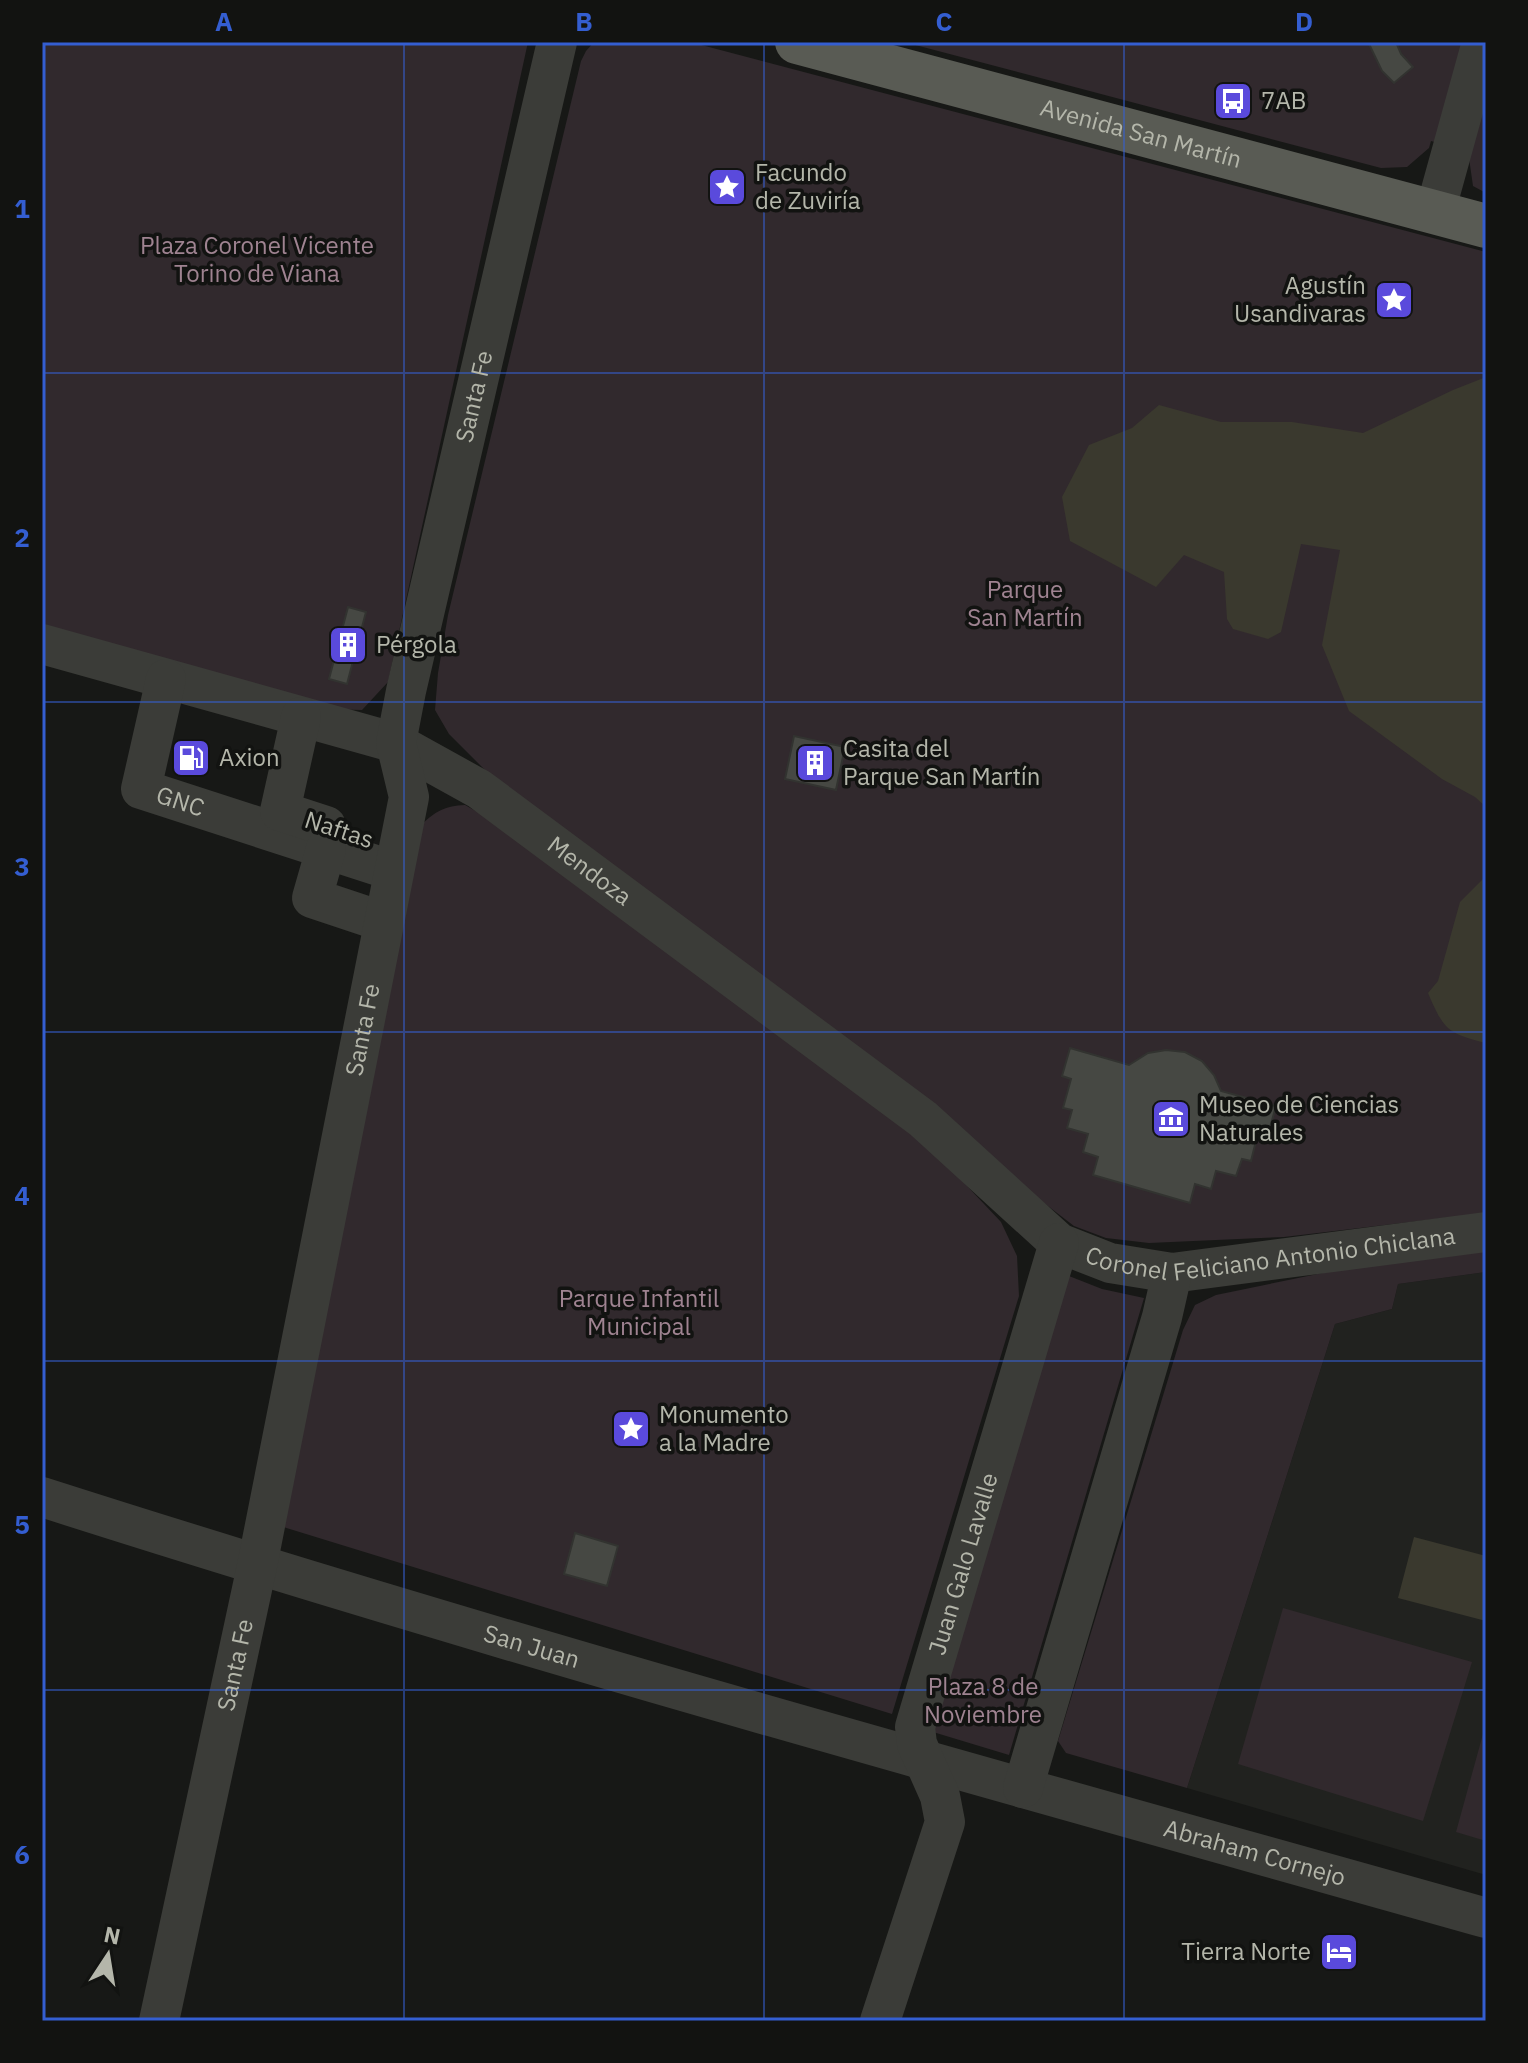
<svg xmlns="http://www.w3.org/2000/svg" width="1528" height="2063" font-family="'IBM Plex Sans',sans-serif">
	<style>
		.built { fill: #21221f }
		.green { fill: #31292d }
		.water { fill: #3a392e }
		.building { fill: #464843; stroke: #323330; stroke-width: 2 }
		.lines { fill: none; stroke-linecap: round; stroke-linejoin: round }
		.minor { stroke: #3b3c38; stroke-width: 40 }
		.major { stroke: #595b54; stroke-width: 44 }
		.grid { fill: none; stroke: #345ed1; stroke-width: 2; stroke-opacity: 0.55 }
		.labels { text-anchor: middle; stroke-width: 7; stroke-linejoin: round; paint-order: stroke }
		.poi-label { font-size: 24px; fill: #b4b6aa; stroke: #121311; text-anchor: start }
		.street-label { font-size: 24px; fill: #b4b6aa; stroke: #121311 }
		.park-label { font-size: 24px; fill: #9f8391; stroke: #121311 }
		.neatline { fill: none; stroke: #345ed1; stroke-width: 3 }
		.grid-label { font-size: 26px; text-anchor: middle; font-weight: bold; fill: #345ed1 }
	</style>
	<rect width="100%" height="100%" fill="#171816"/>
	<path class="built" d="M1486 1272V1875L1187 1788 1335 1324 1392 1309 1398 1284Z"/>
	<path class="green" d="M42 42H528L388 682 362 710 323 709 42 628Z
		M594 42H690L1486 252V1213L1284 1237 1149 1243 1106 1238 1074 1226 499 784 449 734 435 710 438 673 448 615 581 61 586 51Z
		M904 42H1486V193L1473 186 1469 158 1453 147 1431 141 1429 148 1407 167 1381 168Z
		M465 805 488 818 918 1134 1001 1222 1017 1256 1019 1296 892 1714 280 1526 422 824C436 811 445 806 465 805Z
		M1486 1248V1272L1398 1284 1392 1309 1335 1324 1187 1788 1066 1753 1058 1741 1183 1330 1195 1305 1216 1295 1376 1262Z
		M1069 1276 1102 1289 1144 1298 1009 1755 933 1732Z
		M1283 1608 1472 1662 1423 1821 1238 1764Z
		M1486 1723V1841L1456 1832Z"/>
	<path class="water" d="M1486 377V807L1475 797 1442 779 1349 711 1322 645 1340 550 1301 544 1281 632 1268 639 1233 629 1227 619 1224 572 1184 555 1156 587 1070 541 1062 497 1089 445 1132 428 1159 405 1221 422H1292L1363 433 1453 390Z
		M1486 876V1043C1447 1033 1444 1030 1428 993L1438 981 1460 902Z
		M1414 1537 1486 1556V1621L1398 1598Z"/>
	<path class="building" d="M1368 42H1396L1401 54 1413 67 1394 83 1382 71Z
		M348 607 366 612 347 684 329 679Z
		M794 736 845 747 836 790 785 779Z
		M1070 1048 1129 1065 1148 1053 1166 1050 1185 1052 1202 1061 1214 1075 1221 1091 1276 1106 1268 1135 1258 1133 1251 1161 1242 1159 1236 1176 1216 1171 1211 1189 1195 1184 1190 1203 1093 1175 1098 1157 1083 1152 1088 1134 1067 1128 1072 1110 1063 1108 1071 1079 1062 1076Z
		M575 1533 618 1546 607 1586 564 1574Z"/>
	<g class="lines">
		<g class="minor">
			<path d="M1435 212 1482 42"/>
			<path id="s1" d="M42 644 396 743 479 789 923 1119 1059 1243 1110 1263 1172 1273 1486 1232"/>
			<path id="s2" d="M166 679 141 789 394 871"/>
			<path d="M301 717 280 811 326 826"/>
			<path d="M326 849 312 898 384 922"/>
			<path id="s3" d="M42 1497C520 1650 1003 1782 1486 1918"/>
			<path d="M1023 1788 1162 1317 1172 1273"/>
			<path id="s4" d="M159 2021 257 1566 409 797 396 743 406 691 557 42"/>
			<path id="s5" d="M880 2021 945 1822 940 1796 917 1744 915 1727 1059 1243"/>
		</g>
		<path class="major" id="s6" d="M797 42 1486 226"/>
	</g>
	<path class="grid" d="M404 42V2021M764 42V2021M1124 42V2021M42 373H1486M42 702H1486M42 1032H1486M42 1361H1486M42 1690H1486"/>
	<defs>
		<g id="bus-square" transform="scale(2)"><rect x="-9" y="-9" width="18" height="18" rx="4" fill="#5a4adc" stroke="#121311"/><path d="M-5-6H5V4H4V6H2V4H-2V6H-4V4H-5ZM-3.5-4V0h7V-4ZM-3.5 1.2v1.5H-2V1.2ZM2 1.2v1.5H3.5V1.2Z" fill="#fff"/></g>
		<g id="sight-square" transform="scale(2)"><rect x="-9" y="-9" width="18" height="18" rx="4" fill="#5a4adc" stroke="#121311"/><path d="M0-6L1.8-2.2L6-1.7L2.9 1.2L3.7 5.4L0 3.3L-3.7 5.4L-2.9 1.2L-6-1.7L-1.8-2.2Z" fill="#fff"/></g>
		<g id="building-square" transform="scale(2)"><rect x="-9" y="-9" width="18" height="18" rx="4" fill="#5a4adc" stroke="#121311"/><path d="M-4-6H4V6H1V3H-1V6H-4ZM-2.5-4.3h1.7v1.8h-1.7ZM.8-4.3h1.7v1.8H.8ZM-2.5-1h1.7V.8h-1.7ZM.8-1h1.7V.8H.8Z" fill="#fff"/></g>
		<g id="fuel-square" transform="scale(2)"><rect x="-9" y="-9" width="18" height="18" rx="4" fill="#5a4adc" stroke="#121311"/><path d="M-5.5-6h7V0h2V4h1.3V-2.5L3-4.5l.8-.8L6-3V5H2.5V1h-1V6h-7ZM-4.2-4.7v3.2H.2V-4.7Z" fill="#fff"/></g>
		<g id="museum-square" transform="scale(2)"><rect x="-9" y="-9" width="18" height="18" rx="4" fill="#5a4adc" stroke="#121311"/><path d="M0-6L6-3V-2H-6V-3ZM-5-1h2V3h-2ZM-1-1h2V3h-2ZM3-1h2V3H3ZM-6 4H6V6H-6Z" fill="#fff"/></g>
		<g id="hotel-square" transform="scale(2)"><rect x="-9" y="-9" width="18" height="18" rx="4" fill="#5a4adc" stroke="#121311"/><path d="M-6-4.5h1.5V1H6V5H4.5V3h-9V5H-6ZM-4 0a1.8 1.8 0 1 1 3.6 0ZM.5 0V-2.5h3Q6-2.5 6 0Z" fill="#fff"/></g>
	</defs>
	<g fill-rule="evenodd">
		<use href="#bus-square" x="1233" y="101"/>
		<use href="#sight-square" x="727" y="187"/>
		<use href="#sight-square" x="1394" y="300"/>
		<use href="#building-square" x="348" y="645"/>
		<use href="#fuel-square" x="191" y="758"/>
		<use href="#building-square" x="815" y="763"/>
		<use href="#museum-square" x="1171" y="1119"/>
		<use href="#sight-square" x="631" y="1429"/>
		<use href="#hotel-square" x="1339" y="1952"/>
	</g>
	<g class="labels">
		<g class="poi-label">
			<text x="1261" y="109">7AB</text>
			<text x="755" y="181">Facundo<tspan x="755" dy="28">de Zuviría</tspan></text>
			<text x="1366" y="294" text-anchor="end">Agustín<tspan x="1366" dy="28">Usandivaras</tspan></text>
			<text x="376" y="653">Pérgola</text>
			<text x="843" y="757">Casita del<tspan x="843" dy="28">Parque San Martín</tspan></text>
			<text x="219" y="766">Axion</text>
			<text x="1199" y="1113">Museo de Ciencias<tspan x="1199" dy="28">Naturales</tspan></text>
			<text x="659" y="1423">Monumento<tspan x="659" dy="28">a la Madre</tspan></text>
			<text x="1311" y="1960" text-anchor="end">Tierra Norte</text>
		</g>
		<g class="street-label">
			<text dy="8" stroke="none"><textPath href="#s6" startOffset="356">Avenida San Martín</textPath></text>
			<text dy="8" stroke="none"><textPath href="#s4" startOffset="1660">Santa Fe</textPath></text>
			<text dy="8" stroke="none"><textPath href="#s2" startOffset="154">GNC</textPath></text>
			<text transform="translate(339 830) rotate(18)" y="8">Naftas</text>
			<text dy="8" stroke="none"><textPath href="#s1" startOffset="600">Mendoza</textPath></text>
			<text dy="8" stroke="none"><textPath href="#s4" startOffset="1012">Santa Fe</textPath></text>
			<text dy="8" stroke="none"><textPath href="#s1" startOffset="1416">Coronel Feliciano Antonio Chiclana</textPath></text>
			<text dy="8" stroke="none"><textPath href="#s5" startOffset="480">Juan Galo Lavalle</textPath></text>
			<text dy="8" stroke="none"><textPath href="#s3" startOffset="512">San Juan</textPath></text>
			<text dy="8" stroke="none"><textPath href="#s4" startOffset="364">Santa Fe</textPath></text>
			<text dy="8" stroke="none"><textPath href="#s3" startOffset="1264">Abraham Cornejo</textPath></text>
		</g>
		<g class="park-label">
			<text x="257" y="254">Plaza Coronel Vicente<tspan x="257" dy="28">Torino de Viana</tspan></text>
			<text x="1025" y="598">Parque<tspan x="1025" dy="28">San Martín</tspan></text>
			<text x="639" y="1307">Parque Infantil<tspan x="639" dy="28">Municipal</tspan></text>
			<text x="983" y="1695">Plaza 8 de<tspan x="983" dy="28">Noviembre</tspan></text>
		</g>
	</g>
	<rect width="1528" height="2063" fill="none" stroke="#121311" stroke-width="88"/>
	<g transform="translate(108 1955) rotate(12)" stroke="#121311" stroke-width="6" paint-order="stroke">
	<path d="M0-6L14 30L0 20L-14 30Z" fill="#b4b6aa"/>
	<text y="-12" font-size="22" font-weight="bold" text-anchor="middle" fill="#b4b6aa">N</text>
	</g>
	<rect x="44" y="44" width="1440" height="1975" class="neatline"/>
	<g class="grid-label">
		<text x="224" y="31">A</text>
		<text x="584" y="31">B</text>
		<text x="944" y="31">C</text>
		<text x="1304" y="31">D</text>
		<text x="22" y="218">1</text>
		<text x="22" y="547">2</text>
		<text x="22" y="876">3</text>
		<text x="22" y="1205">4</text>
		<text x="22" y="1534">5</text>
		<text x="22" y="1864">6</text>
	</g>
</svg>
